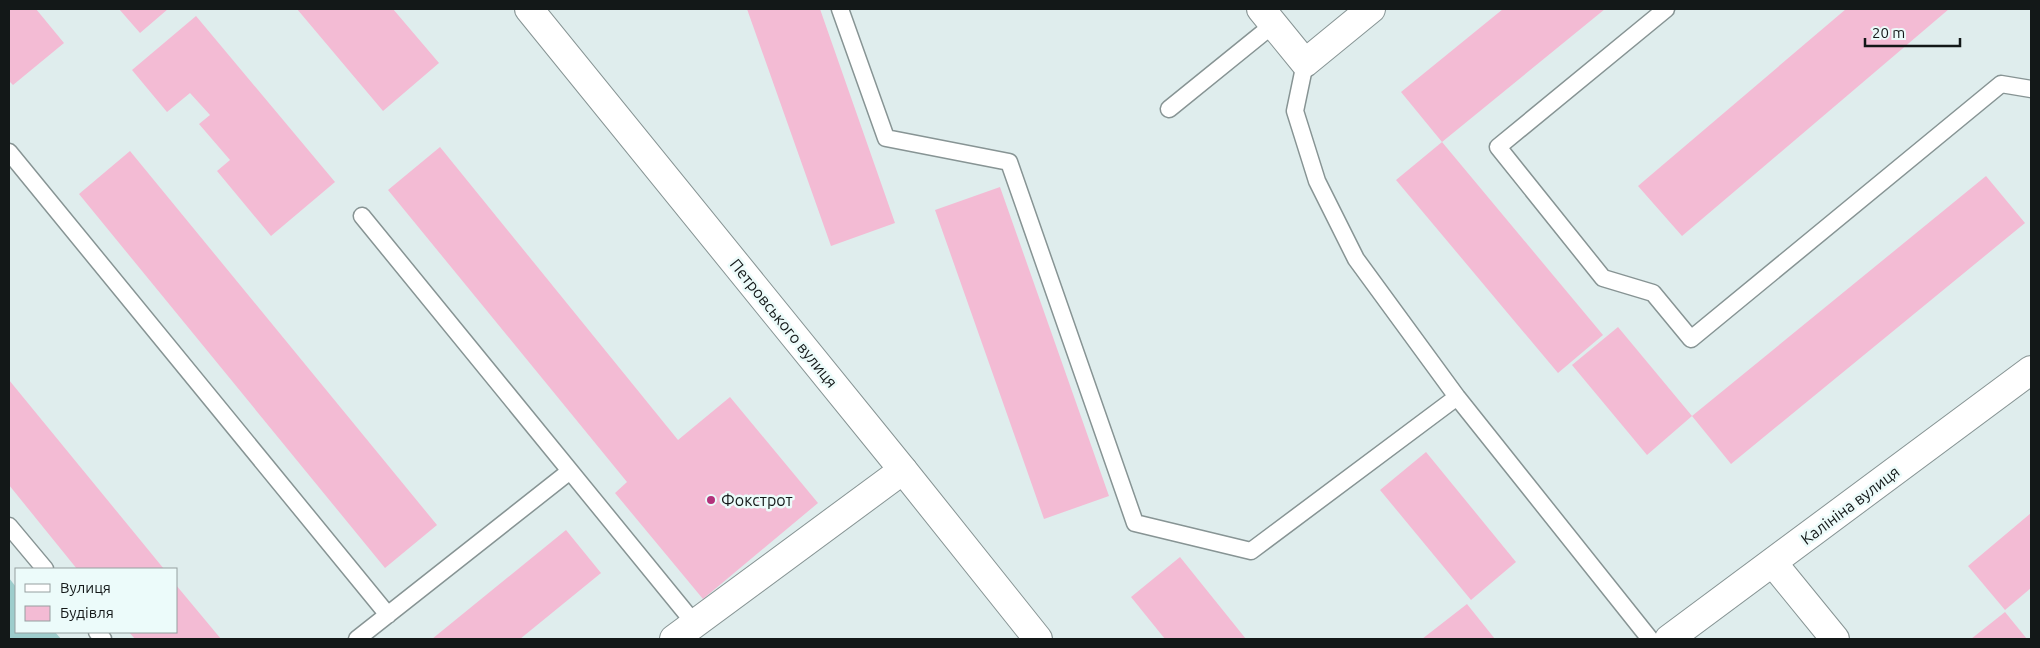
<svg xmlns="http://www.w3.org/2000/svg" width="2040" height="648" font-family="Ubuntu,sans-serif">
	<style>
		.green { fill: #9dcdcc }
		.building { fill: #f3bbd4 }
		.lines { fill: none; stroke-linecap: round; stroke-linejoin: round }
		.service-casing { stroke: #879494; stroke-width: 19 }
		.minor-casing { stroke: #879494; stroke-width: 30 }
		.tertiary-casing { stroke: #879494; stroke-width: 30 }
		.service { stroke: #fff; stroke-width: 16 }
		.minor { stroke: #fff; stroke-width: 28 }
		.tertiary { stroke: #fff; stroke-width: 28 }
		.poi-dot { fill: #b3317b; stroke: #ecfbfa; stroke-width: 2 }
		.labels { text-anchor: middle; stroke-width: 5; stroke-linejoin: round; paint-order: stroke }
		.street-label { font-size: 16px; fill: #131818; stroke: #ecfbfa }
		.poi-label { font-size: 16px; fill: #131818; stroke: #ecfbfa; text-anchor: start }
	</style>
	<rect width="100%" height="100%" fill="#dfeded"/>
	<path class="green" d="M9 578 16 587V632H55L61 639H9Z"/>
	<path class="building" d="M9 9H36L64 43 13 85 9 81Z
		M119 9H168L140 33Z
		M297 9H393L439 63 383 111Z
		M747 9H820L895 223 831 246Z
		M1503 9H1605L1442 142 1401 92Z
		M1846 9H1949L1682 236 1638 186Z
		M196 16 335 182 271 236 217 171 230 160 199 124 210 115 190 93 167 112 132 70Z
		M1442 142 1603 335 1558 373 1396 180Z
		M440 147 678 440 730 397 818 503 703 599 615 493 627 482 388 190Z
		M130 151 437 525 385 568 79 194Z
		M1986 176 2025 223 1731 464 1692 416Z
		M1000 187 1109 496 1044 519 935 210Z
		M1618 327 1692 416 1647 455 1572 365Z
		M9 380 164 569H77L9 485Z
		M1426 452 1516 562 1471 600 1380 490Z
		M2031 513V588L2005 610 1968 566Z
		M566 530 601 573 520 639H432Z
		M1180 557 1246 639H1165L1131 597Z
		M176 585 221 639H135L129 632H176Z
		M1467 604 1495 639H1422Z
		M2005 612 2027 639H1971Z"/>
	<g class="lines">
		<g class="service-casing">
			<path id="service" d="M840 9 886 138 1009 162 1135 523 1251 551 1457 397
				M1666 9 1498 147 1603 278 1653 293 1691 339 2001 84 2031 89
				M1305 63 1295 111 1317 181 1356 259 1457 397 1650 639
				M1169 109 1274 24
				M9 152 388 615
				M362 216 695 624
				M9 526 45 569
				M97 632 103 639
				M357 639 570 471"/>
		</g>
		<g class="minor-casing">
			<path id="minor" d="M1261 9 1305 63 1371 9
				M1773 563 1835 639
				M674 639 903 470"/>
		</g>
		<g class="tertiary-casing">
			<path id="tertiary" d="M529 9 903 470 1038 639
				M1669 639 2031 370"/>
		</g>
		<use href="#service" class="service"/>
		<use href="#minor" class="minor"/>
		<use href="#tertiary" class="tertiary"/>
	</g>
	<circle class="poi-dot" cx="711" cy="500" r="5"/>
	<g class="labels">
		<g class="street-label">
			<text transform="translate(784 323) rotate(51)" y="6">Петровського вулиця</text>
			<text transform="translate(1850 505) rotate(-37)" y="6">Калініна вулиця</text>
		</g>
		<g class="poi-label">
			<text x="721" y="506">Фокстрот</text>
		</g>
	</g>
	<rect width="2040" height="648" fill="none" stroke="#131818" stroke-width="20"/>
	<rect x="15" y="568" width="162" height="65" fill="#ecfbfa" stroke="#95a0a0"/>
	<rect x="25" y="584" width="25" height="8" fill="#ffffff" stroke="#95a0a0"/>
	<text x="60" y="593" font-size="15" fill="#131818">Вулиця</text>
	<rect x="25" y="606" width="25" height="15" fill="#f3bbd4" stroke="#95a0a0"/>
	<text x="60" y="618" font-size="15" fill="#131818">Будівля</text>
	<path d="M1865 38v8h95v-8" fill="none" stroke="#131818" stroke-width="2.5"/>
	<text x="1872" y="38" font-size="15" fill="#131818" stroke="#ecfbfa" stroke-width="4" paint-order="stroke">20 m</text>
</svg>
